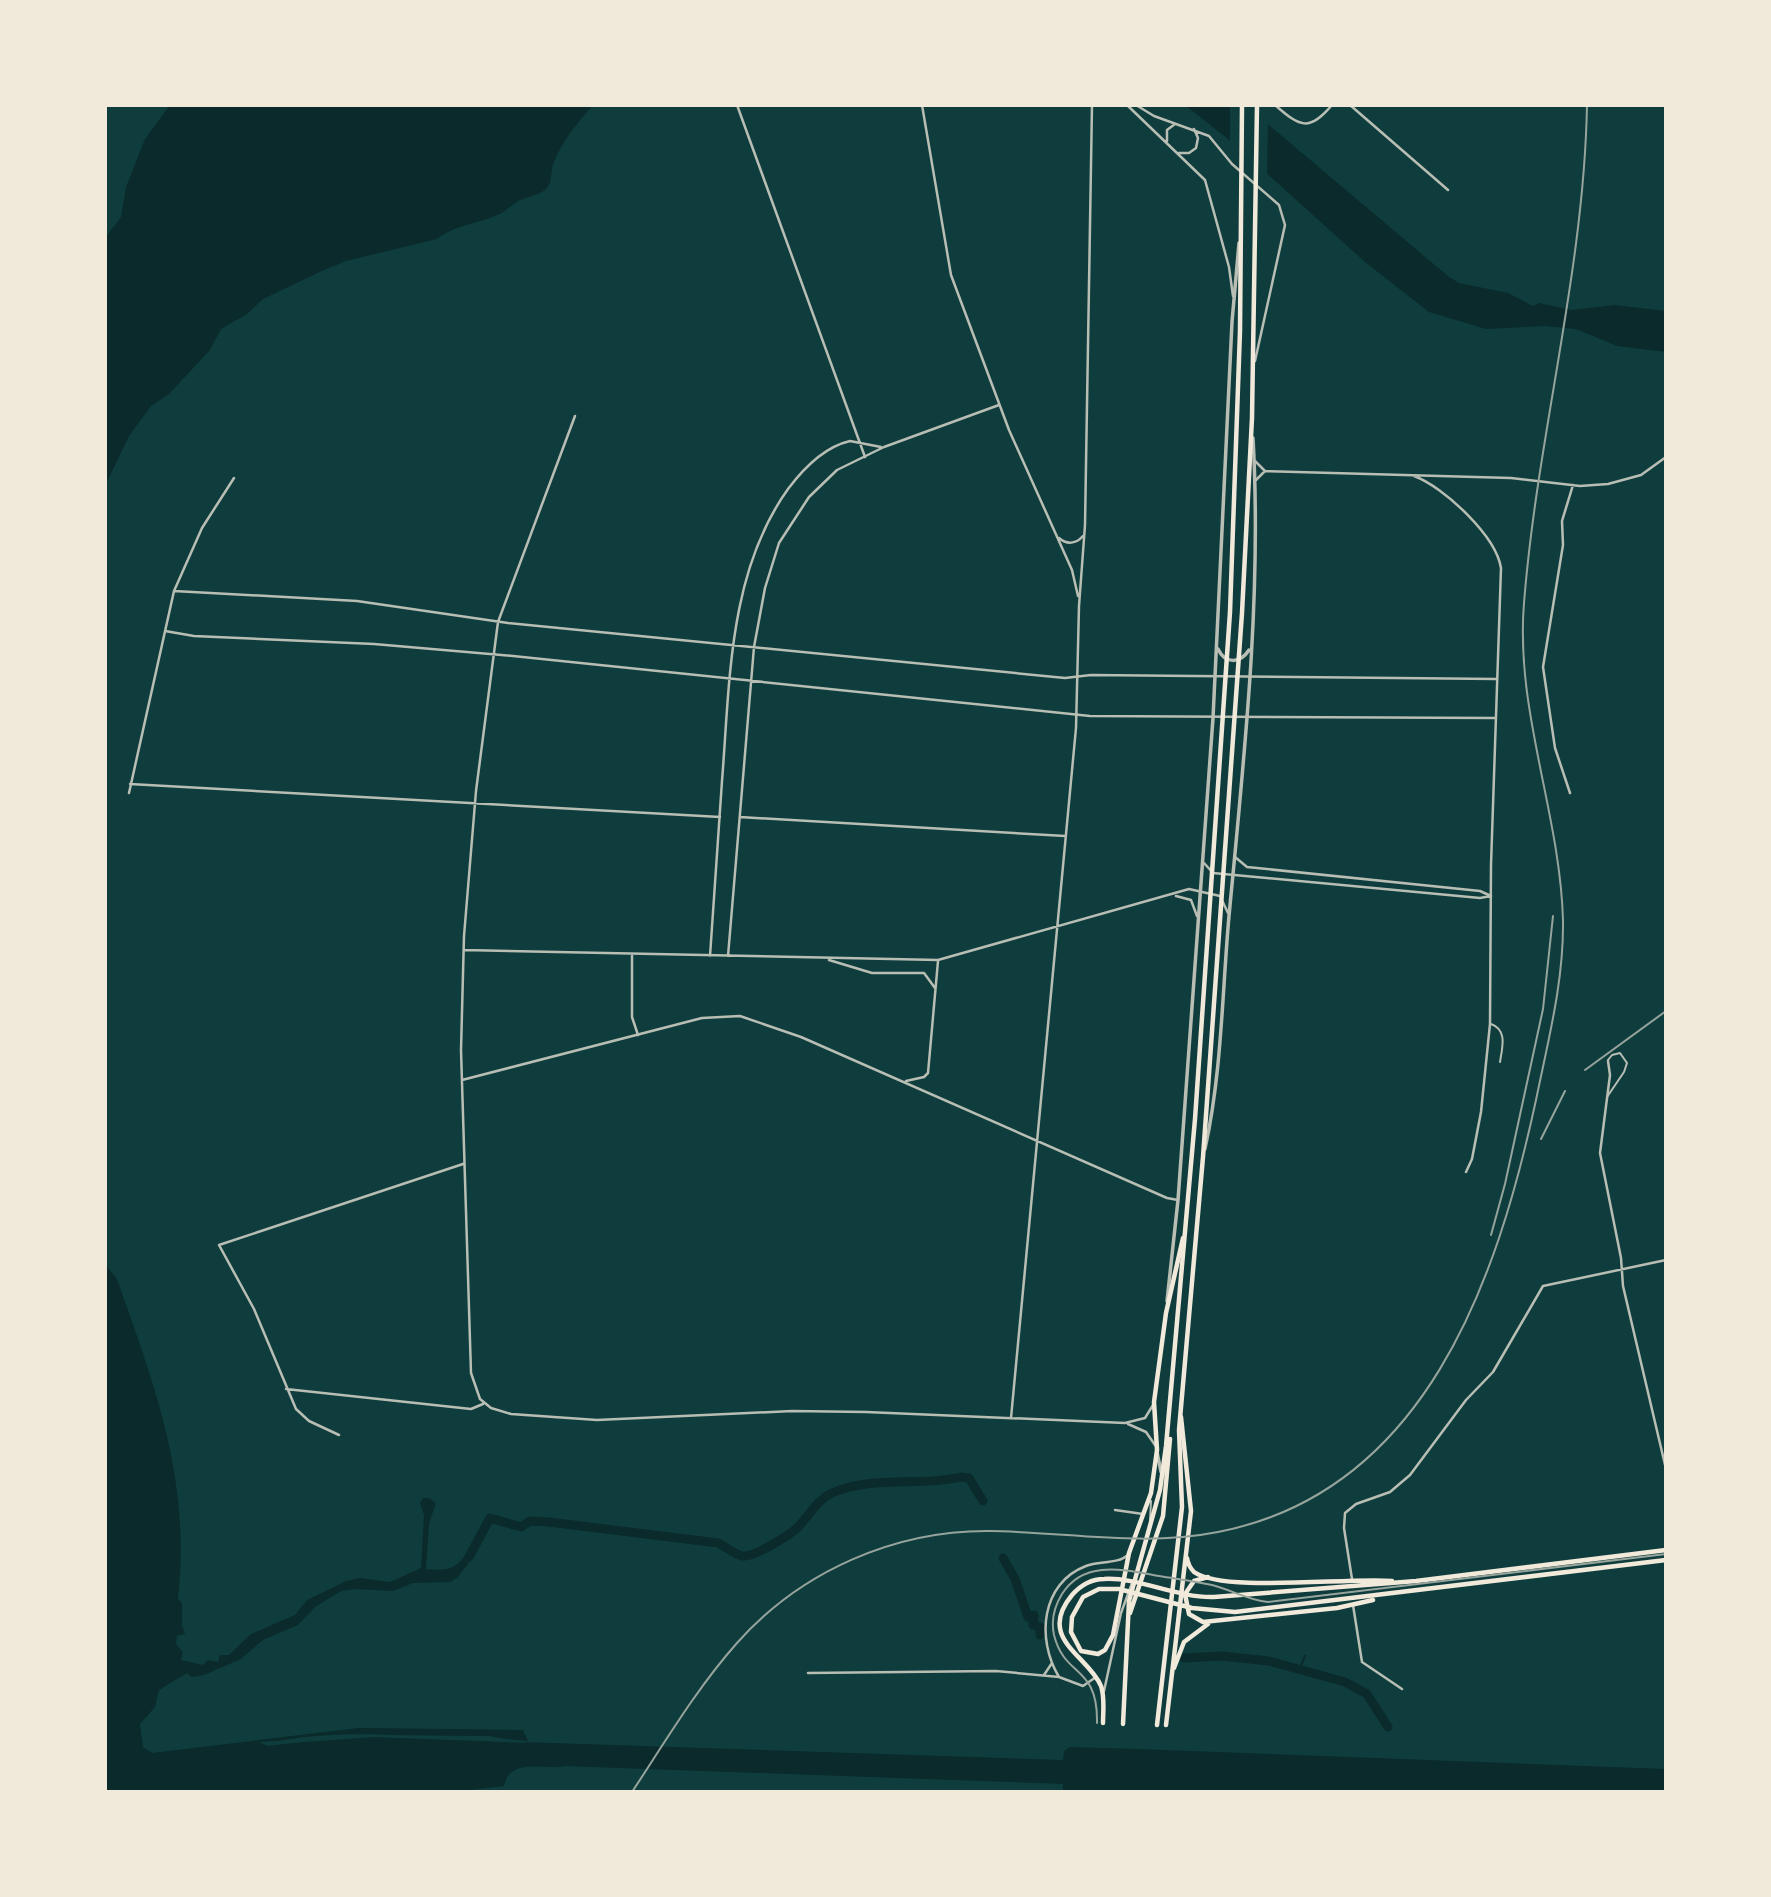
<svg xmlns="http://www.w3.org/2000/svg" width="1771" height="1897" font-family="'IBM Plex Sans',sans-serif">
	<style>
		.water { fill: #0a2a2b }
		.pier { fill: #0f3d3e }
		.lines { fill: none; stroke-linecap: round; stroke-linejoin: round }
		.stream { stroke: #0a2a2b; stroke-width: 2 }
		.river { stroke: #0a2a2b; stroke-width: 9 }
		.service { stroke: #b8beb3; stroke-width: 2 }
		.minor { stroke: #b8beb3; stroke-width: 2.5 }
		.tertiary { stroke: #b8beb3; stroke-width: 3.5 }
		.secondary { stroke: #f1e9da; stroke-width: 4.5 }
		.primary { stroke: #f1e9da; stroke-width: 4.5 }
		.tram { stroke: #97a49c; stroke-width: 2 }
		.rail { stroke: #97a49c; stroke-width: 2 }
	</style>
	<rect width="100%" height="100%" fill="#0f3d3e"/>
	<path class="water" d="M170 105H593C578 122 562 141 554 162 550 170 553 181 547 188 540 195 527 197 518 201 512 205 507 210 500 214 481 223 454 225 437 239L346 261 324 270 263 299 247 314 221 329 210 350 169 394 151 406 129 436 105 486V238L121 217 126 187 145 139Z
		M1185 105H1245L1449 277 1459 283 1508 293 1533 306 1539 303 1572 310 1615 305 1666 311V352L1617 346 1576 329 1544 326 1486 329 1429 312 1365 262 1233 143Z
		M105 1264 117 1279C156 1390 191 1480 178 1599L182 1603V1625L185 1634 177 1636 176 1644 183 1652 181 1660 203 1665 208 1660 218 1662 220 1655H229L251 1634 295 1615 307 1600 346 1581 360 1578 390 1582 421 1568 424 1515 420 1503 423 1498H429L436 1503 429 1524 426 1569C445 1571 457 1570 467 1552L473 1550 468 1564 457 1578 450 1582 413 1583 393 1591 355 1589 341 1591 315 1607 298 1625 263 1640 241 1659 204 1675 191 1677 187 1673 159 1690 155 1707 140 1724 143 1747 152 1753 358 1728 523 1730 528 1741 468 1736 467 1738C400 1736 326 1728 262 1745L375 1737 1063 1760 1064 1751 1070 1747 1137 1749 1666 1769V1792H1063V1784L565 1766C546 1771 510 1756 504 1786L451 1792H105Z"/>
	<path class="pier" d="M1230 105H1251L1268 119 1267 179 1230 145Z
		M375 1735 489 1736 528 1743 375 1737 335 1738 268 1746 259 1742Z"/>
	<g class="lines">
		<path class="stream" d="M1300 1668 1305 1656"/>
		<path class="river" d="M469 1557 490 1518 521 1527 530 1521 549 1522 718 1543C725 1546 734 1554 742 1556 753 1558 790 1535 798 1527 809 1516 817 1500 832 1493 872 1475 920 1487 961 1477L969 1478 983 1501
			M1003 1558 1015 1579 1028 1617 1034 1615 1033 1625 1040 1627V1635
			M1184 1658 1222 1656 1269 1661 1345 1682 1367 1694 1388 1727"/>
		<path class="service" d="M1491 1024C1508 1030 1502 1048 1500 1062
			M1607 1097 1624 1072 1627 1063 1620 1053 1612 1055 1608 1060
			M1150 1520 1151 1501"/>
		<path class="minor" d="M737 105 865 457
			M922 105 951 275 1009 430 1072 570 1078 596
			M1127 105 1205 180 1229 267 1233 296
			M1136 105 1154 116 1209 136 1232 164 1279 205 1285 225 1255 361
			M1275 105C1300 127 1309 132 1332 105
			M1350 105 1448 190
			M1167 141V130L1175 124
			M1179 153H1189L1196 148 1198 138 1194 129
			M575 416 498 622 476 791 464 936 461 1050 471 1373 480 1399 491 1408 511 1414 597 1420 792 1411 866 1412 1125 1423 1145 1418 1153 1405
			M1255 461 1265 471 1511 478 1580 486 1608 484 1641 475 1666 457
			M1414 476C1444 487 1496 536 1501 568L1491 865 1490 1024 1481 1112 1472 1159 1466 1172
			M1256 480 1265 471
			M1059 538C1067 545 1076 544 1083 536
			M174 591 357 601 508 623 1065 678 1091 675 1496 679
			M165 631 194 636 374 644 513 656 1090 716 1495 718
			M130 784 720 817
			M129 793 174 591 202 528 234 478
			M1570 793 1555 748 1543 667 1563 545 1562 521 1573 485
			M740 817 1065 836
			M1235 857 1247 867 1480 891 1491 896
			M1204 863 1213 873 1480 898 1491 896
			M1176 896 1191 900 1197 916
			M464 950 938 960 1189 889 1220 896 1228 913
			M632 955V1017L638 1035
			M710 956C714 898 718 839 722 781 730 682 728 573 788 489 803 469 824 447 850 441L881 447
			M728 956 754 647 765 588 779 543 809 497 837 470 884 447 999 405
			M829 960 872 973H924L935 988
			M1608 1061 1610 1075 1600 1153 1621 1258 1623 1286 1666 1469
			M462 1080 702 1018 740 1016 801 1037 1167 1198 1178 1200
			M906 1081 924 1077 928 1073 938 961
			M286 1389 471 1409 483 1404
			M1011 1418 1076 728 1079 606 1085 525 1092 105
			M1128 1424 1146 1432 1155 1445
			M339 1435 309 1421 296 1409 254 1309 219 1245 463 1164
			M1115 1510 1143 1514
			M1352 1579 1344 1528 1345 1513 1356 1504 1390 1492 1410 1475 1466 1400 1493 1372 1543 1286 1666 1260
			M1353 1605 1362 1662 1402 1689
			M808 1673 996 1671 1059 1677 1083 1686 1096 1677
			M1044 1675 1052 1663
			M1059 1677C1036 1639 1041 1583 1086 1566 1099 1561 1118 1564 1128 1555
			M1104 1691 1121 1613 1132 1583"/>
		<path class="tertiary" d="M1218 649C1225 664 1240 664 1249 650
			M1205 1149C1222 1071 1222 994 1229 916 1244 758 1262 596 1253 438
			M1167 1301 1178 1200 1213 718 1232 322 1239 243
			M1157 1452 1161 1472"/>
		<path class="secondary" d="M1183 1238 1166 1313 1154 1402 1157 1450 1151 1493 1129 1553 1113 1635 1105 1650 1098 1654 1081 1651 1071 1632 1072 1617 1083 1597 1099 1589H1119L1192 1608 1235 1612 1666 1560
			M1187 1558C1188 1564 1190 1568 1194 1572 1223 1593 1350 1577 1392 1581
			M1208 1577 1194 1581 1185 1594 1189 1614 1203 1622 1337 1608 1373 1600
			M1174 1668 1184 1642 1208 1624
			M1103 1723C1103 1711 1105 1697 1101 1686 1088 1655 1036 1639 1072 1595 1080 1586 1091 1579 1104 1579 1139 1577 1176 1598 1214 1597L1416 1581 1666 1550
			M1166 1725 1191 1511 1181 1417"/>
		<path class="primary" d="M1130 1613 1163 1516 1170 1439
			M1123 1724 1129 1601 1160 1490 1166 1446 1195 1119 1230 612 1240 331 1242 105
			M1157 1725 1182 1507 1179 1430 1203 1157 1242 613 1252 418 1257 105"/>
		<path class="tram" d="M1097 1723C1098 1664 1065 1679 1054 1635 1051 1621 1054 1607 1062 1594 1084 1559 1125 1570 1159 1576 1177 1579 1195 1581 1212 1585 1232 1590 1247 1600 1268 1602L1666 1554"/>
		<path class="rail" d="M1585 1070 1666 1011
			M1541 1139 1565 1091
			M1491 1235 1505 1184 1543 1009 1553 916
			M632 1792C665 1742 697 1688 737 1643 801 1571 895 1530 990 1531 1066 1532 1143 1547 1218 1532 1425 1492 1497 1281 1536 1100 1548 1041 1564 981 1563 920 1560 813 1515 711 1524 603 1537 437 1584 272 1587 105"/>
	</g>
	<rect width="1771" height="1897" fill="none" stroke="#f1e9da" stroke-width="214"/>
</svg>
